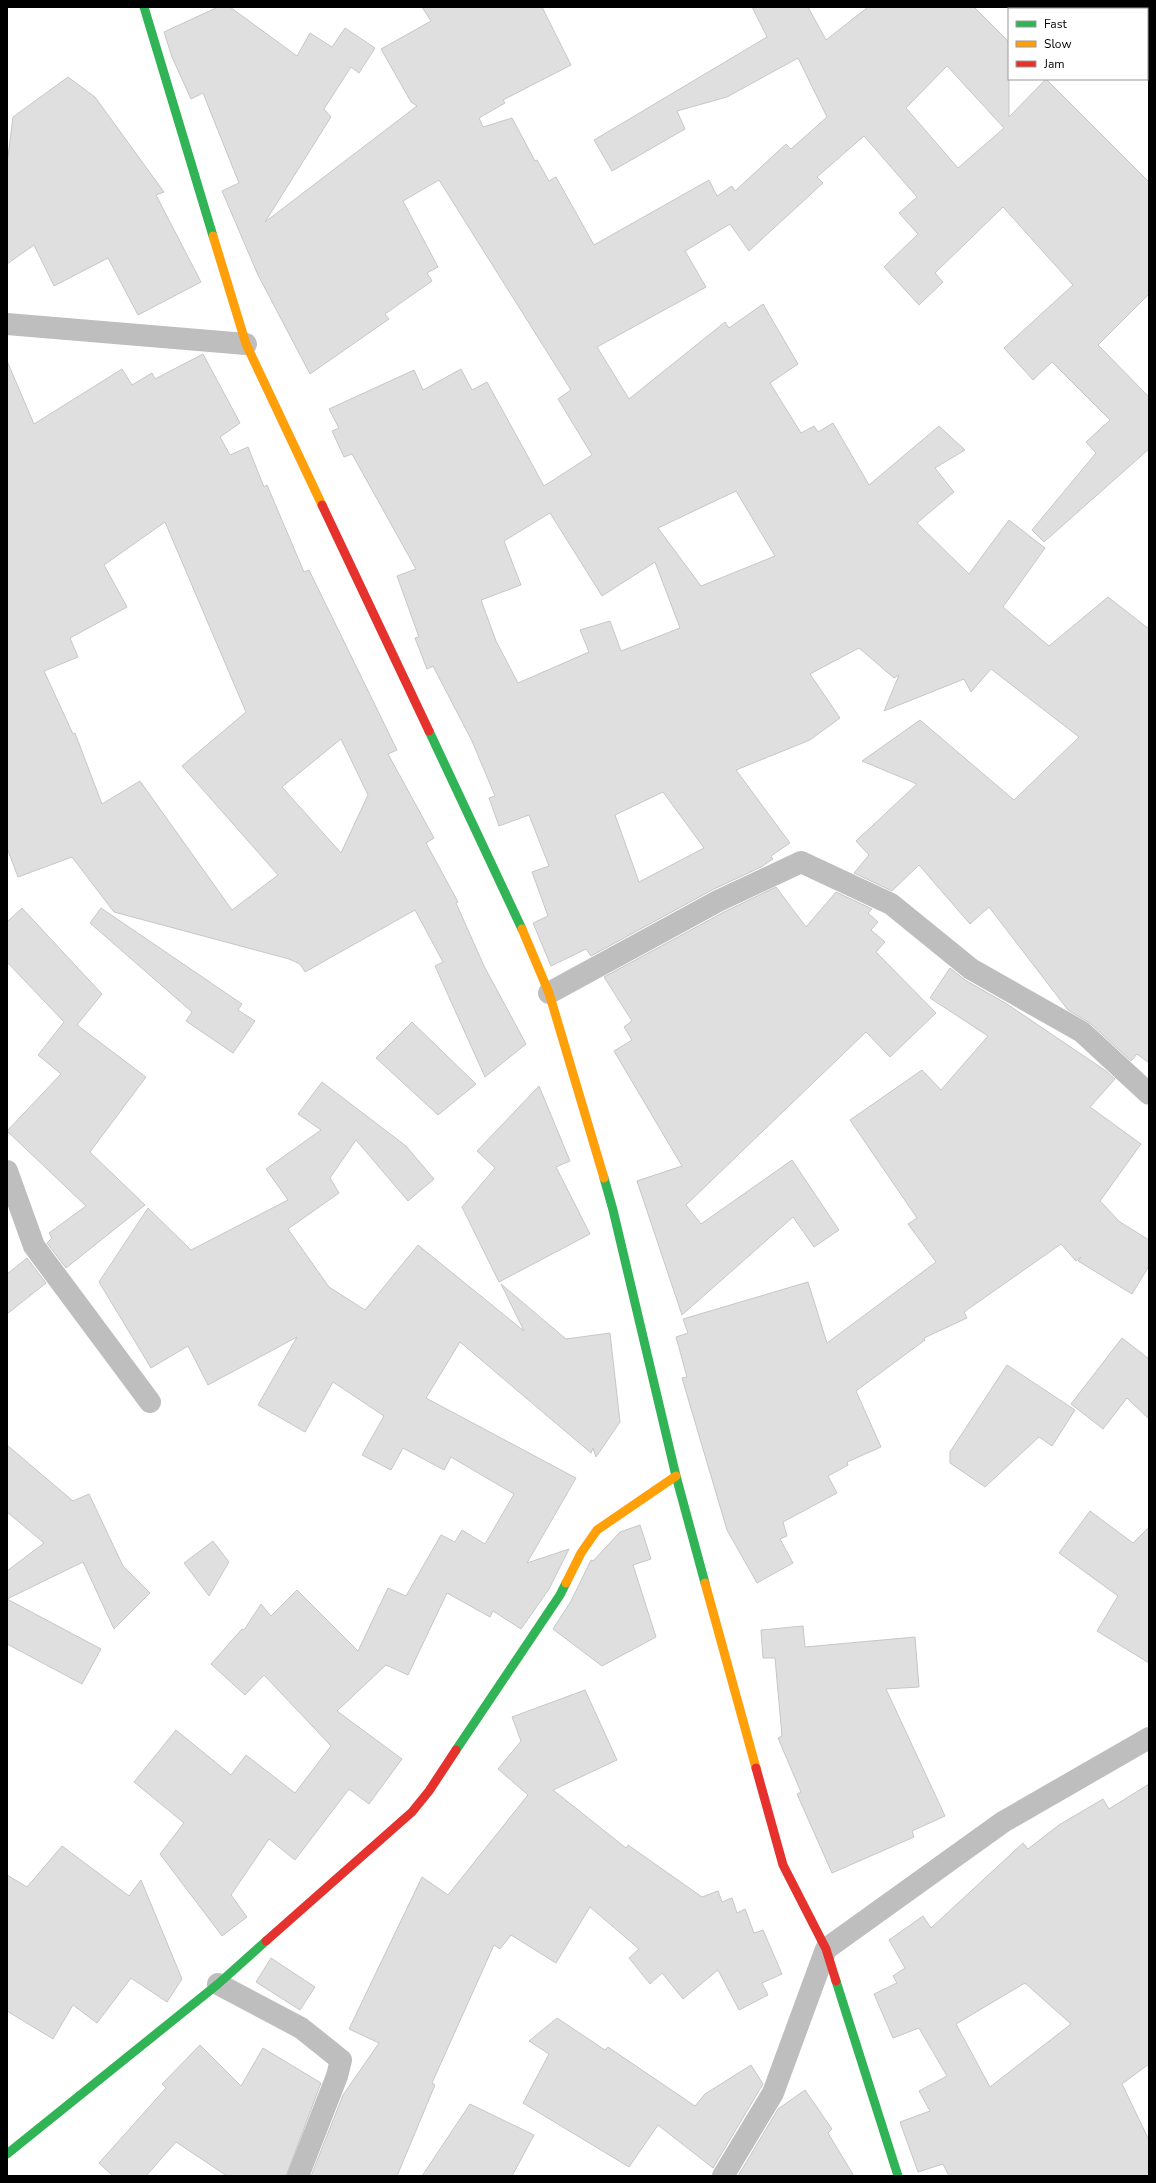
<svg xmlns="http://www.w3.org/2000/svg" width="1156" height="2183" font-family="'Nunito Sans',sans-serif">
	<style>
		.building { fill: #dfdfdf; stroke: #c7c7c7; fill-rule: evenodd }
		.lines { fill: none; stroke-linecap: round; stroke-linejoin: round }
		.street { stroke: #bebebe; stroke-width: 22 }
		.fast { stroke: #30b455; stroke-width: 9 }
		.slow { stroke: #ff9f0a; stroke-width: 9 }
		.jam { stroke: #e5322d; stroke-width: 9 }
	</style>
	<rect width="100%" height="100%" fill="#fff"/>
	<path class="building" d="M218 7H230L297 56 310 33 332 47 345 28 375 48 359 73 351 67 324 109 331 117 265 222 417 106 411 102 381 49 431 21 422 7H542L571 65 503 100 505 103 479 118 483 127 512 118 535 161 537 160 549 181 556 177 594 245 709 180 717 196 732 186 735 191 786 144 791 149 827 117 798 58 727 97 677 111 685 129 612 171 594 140 767 37 752 7H808L826 40 868 7H974L1009 42V117L1046 79 1149 182V294L1098 345 1149 397V449L1044 542 1032 530 1096 453 1086 442 1110 420 1052 362 1033 380 1004 348 1073 285 1003 207 935 273 943 282 919 305 884 267 918 234 899 213 917 197 864 136 817 177 823 183 749 251 730 224 685 251 706 287 597 347 629 399 725 322 729 328 763 304 798 364 770 383 801 433 814 426 818 432 833 423 869 485 939 426 965 450 935 468 954 492 917 523 969 574 1009 520 1045 548 1003 607 1049 646 1108 597 1149 629V1063L1137 1054 1131 1061 1090 1023 1068 1010 989 907 970 924 919 865 892 891 854 873 869 855 856 841 917 784 862 761 920 720 1014 800 1079 737 991 669 971 692 964 679 884 711 899 675 894 678 859 648 810 674 840 718 810 740 736 770 790 843 771 856 773 859 761 867 712 890 591 956 586 949 551 966 533 923 548 916 532 872 549 866 529 815 499 826 489 798 495 796 472 741 433 666 427 669 415 638 419 637 397 576 416 569 352 454 344 457 332 431 339 428 329 409 414 370 423 390 461 369 472 390 487 382 544 486 592 455 558 399 571 390 439 180 403 201 438 267 427 273 432 281 385 314 389 319 310 374 258 275 222 191 239 183 203 93 191 99 172 57 164 32ZM947 66 1004 128 958 168 906 108ZM736 491 775 556 701 586 658 528ZM550 513 602 596 655 562 680 628 621 651 610 621 580 630 589 652 518 683 496 641 481 600 521 585 504 541ZM663 792 704 848 639 882 615 815Z
		M68 77 95 97 164 192 156 195 201 282 138 315 108 258 54 286 34 245 7 264V164L13 117Z
		M203 354 240 423 220 437 230 455 248 447 264 487 267 485 304 572 309 570 397 750 388 754 434 838 426 843 458 902 456 903 484 966 526 1044 485 1077 435 966 443 962 415 910 305 972 300 964 289 959 114 912 72 857 18 877 7 848V361L34 424 122 369 132 385 152 373 155 379ZM165 522 246 712 182 766 278 875 232 910 140 781 102 804 75 733 73 734 44 671 78 657 70 638 127 607 104 565ZM341 739 368 795 341 853 282 787Z
		M776 887 806 927 836 892 872 909 868 913 878 922 871 930 885 942 876 952 936 1013 890 1057 866 1032 686 1205 701 1224 792 1160 839 1230 814 1247 793 1217 682 1315 637 1181 682 1166 614 1051 632 1040 624 1027 632 1021 604 977 724 912Z
		M22 908 102 994 77 1025 146 1077 90 1152 145 1205 66 1268 47 1243 52 1238 49 1233 86 1206 7 1131 61 1074 38 1055 64 1022 7 962V922Z
		M101 908 242 1004 238 1010 255 1021 233 1053 186 1021 192 1012 90 923Z
		M950 968 965 980 1007 1004 1106 1071 1115 1079 1090 1107 1141 1144 1100 1201 1120 1222 1149 1240V1266L1132 1294 1078 1261 1081 1257 1076 1261 1061 1244 964 1312 967 1318 924 1338 925 1340 856 1391 881 1447 847 1462 848 1465 828 1476 837 1493 783 1522 787 1536 780 1539 793 1563 757 1583 727 1530 682 1378 687 1377 676 1337 688 1333 683 1319 808 1282 827 1343 936 1262 908 1224 917 1218 850 1120 922 1070 941 1090 988 1036 930 998Z
		M412 1022 476 1084 438 1115 376 1058Z
		M322 1082 406 1146 434 1179 408 1201 356 1140 330 1178 339 1193 288 1229 329 1287 365 1310 418 1245 524 1331 501 1284 566 1339 610 1333 620 1422 596 1457 593 1448 591 1453 460 1342 426 1398 576 1478 527 1563 569 1549 549 1589 521 1629 493 1611 490 1617 447 1593 408 1675 386 1665 337 1711 402 1759 369 1804 349 1789 295 1860 269 1839 231 1895 247 1917 222 1936 160 1854 184 1823 134 1782 176 1730 231 1775 246 1755 295 1793 331 1746 264 1675 245 1695 211 1664 242 1629 244 1630 261 1604 271 1616 297 1590 358 1651 388 1588 406 1596 441 1535 455 1542 462 1530 485 1544 514 1494 451 1457 444 1470 403 1448 391 1470 362 1455 384 1416 333 1382 305 1432 258 1405 297 1337 208 1385 188 1346 151 1368 99 1282 148 1208 191 1250 288 1200 266 1169 321 1130 298 1114Z
		M539 1086 570 1161 556 1167 590 1234 499 1282 462 1207 495 1168 477 1151Z
		M27 1258 46 1283 7 1314V1274Z
		M1122 1338 1149 1359V1419L1127 1398 1103 1429 1071 1404Z
		M1007 1365 1075 1410 1052 1446 1039 1437 985 1487 950 1463V1452Z
		M7 1445 73 1501 89 1494 123 1566 150 1593 114 1629 83 1562 7 1599 101 1649 82 1684 7 1644V1571L44 1543 7 1512Z
		M1090 1511 1133 1543 1149 1527V1663L1097 1631 1118 1596 1059 1553Z
		M640 1525 651 1559 633 1565 656 1637 602 1666 553 1629 571 1601 591 1560 593 1561 620 1532Z
		M213 1541 229 1562 209 1596 184 1563Z
		M803 1626 805 1647 915 1637 919 1687 886 1689 945 1816 912 1831 914 1837 832 1873 797 1794 801 1792 778 1738 782 1736 775 1658H763L761 1630Z
		M585 1690 617 1760 553 1790 626 1848 628 1845 702 1897 718 1891 722 1902 732 1898 737 1913 745 1909 754 1933 763 1930 782 1974 762 1983 768 1995 739 2010 718 1970 683 1999 662 1973 650 1984 629 1958 639 1949 590 1907 556 1963 511 1935 500 1949 494 1945 432 2083 435 2085 397 2176H311L343 2095 379 2043 349 2029 422 1877 448 1895 528 1795 498 1769 521 1741 512 1717Z
		M1149 1784V2064L1122 2084 1149 2140V2176H949L943 2164 918 2172 900 2122 930 2111 919 2091 947 2076 919 2028 893 2038 874 1994 897 1983 893 1976 905 1968 889 1940 923 1916 931 1928 1023 1843 1028 1849 1059 1825 1103 1799 1109 1809ZM1025 1983 1071 2024 990 2087 956 2024Z
		M62 1846 129 1896 141 1880 182 1979 167 2002 131 1978 97 2023 73 2005 53 2039 7 2011V1875L27 1887Z
		M271 1958 315 1987 300 2010 256 1982Z
		M557 2018 605 2050 608 2047 695 2106 705 2094 751 2065 763 2084 713 2168 658 2125 629 2167 523 2103 549 2054 529 2041Z
		M200 2045 241 2086 263 2048 321 2083 286 2176H227L176 2142 146 2176H113L99 2163 166 2088 162 2084Z
		M805 2090 832 2129 828 2133 854 2176H738L778 2109Z
		M470 2104 534 2135 512 2176H422Z"/>
	<g class="lines">
		<path class="street" d="M7 324 246 344
			M549 993 718 901 801 862 891 904 971 969 1082 1032 1149 1094
			M7 1171 34 1246 150 1402
			M218 1984 301 2028 341 2060 337 2076 298 2176
			M723 2176 773 2093 826 1949 1003 1822 1149 1738"/>
		<path class="fast" d="M144 7 213 236
			M429 731 522 929
			M604 1178 613 1210 676 1476 705 1583
			M456 1750 560 1595 566 1583
			M836 1981 898 2176
			M7 2154 218 1984 266 1941"/>
		<path class="slow" d="M213 236 246 344 322 505
			M522 929 549 993 604 1178
			M566 1583 581 1553 597 1530 676 1476
			M705 1583 756 1768"/>
		<path class="jam" d="M322 505 429 731
			M756 1768 783 1865 826 1949 836 1981
			M266 1941 412 1812 429 1791 456 1750"/>
	</g>
	<rect width="1156" height="2183" fill="none" stroke="#000000" stroke-width="16"/>
	<rect x="1008" y="8" width="140" height="72" fill="#ffffff" stroke="#999999"/>
	<rect x="1016" y="21" width="20" height="6" fill="#30b455" stroke="#999999"/>
	<text x="1044" y="28" font-size="12" fill="#000000">Fast</text>
	<rect x="1016" y="41" width="20" height="6" fill="#ff9f0a" stroke="#999999"/>
	<text x="1044" y="48" font-size="12" fill="#000000">Slow</text>
	<rect x="1016" y="61" width="20" height="6" fill="#e5322d" stroke="#999999"/>
	<text x="1044" y="68" font-size="12" fill="#000000">Jam</text>
</svg>
